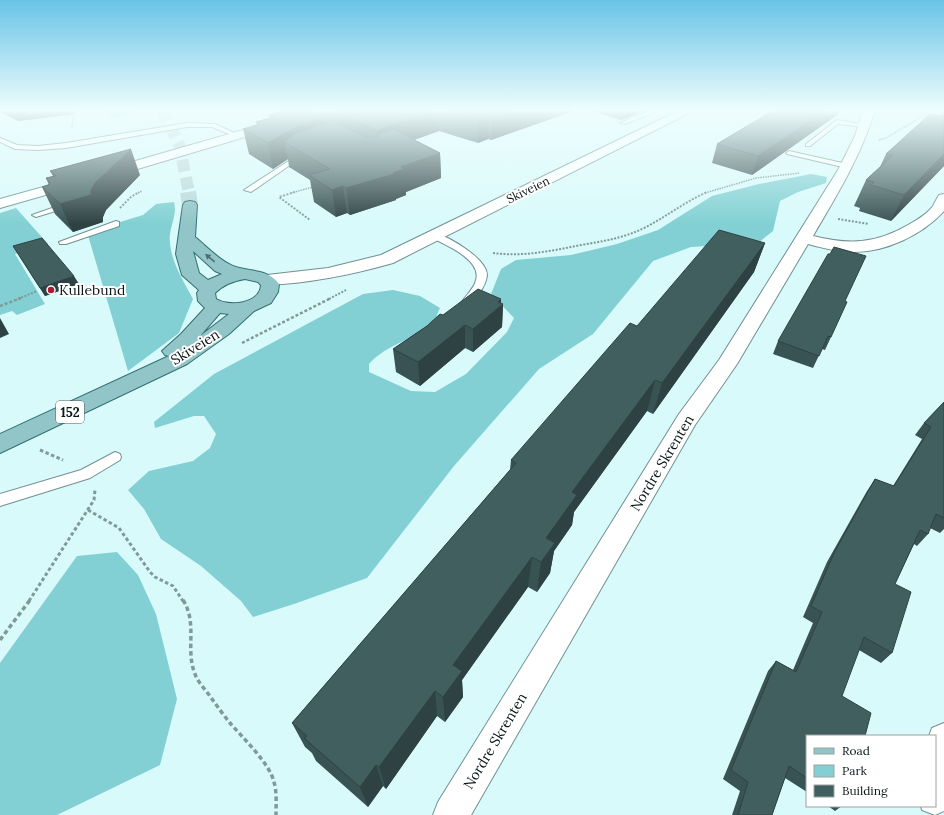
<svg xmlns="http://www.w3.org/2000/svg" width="944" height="815" font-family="Lora,serif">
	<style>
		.green { fill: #82d0d3 }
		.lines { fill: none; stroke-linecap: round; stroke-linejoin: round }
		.primary-tunnel-far1 { stroke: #bad8d9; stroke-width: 12; stroke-dasharray: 12 6; stroke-linecap: butt }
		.primary-tunnel { stroke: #bad8d9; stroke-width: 16; stroke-dasharray: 16 8; stroke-linecap: butt }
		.lane-casing { stroke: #719090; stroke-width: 2 }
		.street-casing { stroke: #719090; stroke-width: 2 }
		.secondary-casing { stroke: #719090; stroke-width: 2 }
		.primary-casing { stroke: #326f71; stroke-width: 2 }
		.path-far4 { stroke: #809999; stroke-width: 1.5; stroke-dasharray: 1.5 1; stroke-linecap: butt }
		.path-far3 { stroke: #809999; stroke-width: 2; stroke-dasharray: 2 1.5; stroke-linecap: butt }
		.path-far2 { stroke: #809999; stroke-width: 2.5; stroke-dasharray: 3 2; stroke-linecap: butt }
		.path-far1 { stroke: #809999; stroke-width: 3; stroke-dasharray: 3.5 2.5; stroke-linecap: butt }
		.path { stroke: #809999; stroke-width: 3.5; stroke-dasharray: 4.5 3; stroke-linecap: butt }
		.lane { fill: #fff; fill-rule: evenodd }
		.street { fill: #fff; fill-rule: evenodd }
		.secondary { fill: #fff; fill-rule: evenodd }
		.primary { fill: #91c5c7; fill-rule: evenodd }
		.wall { fill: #395253 }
		.shaded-wall { fill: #2e4243 }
		.building { fill: #425f60; stroke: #2e4243 }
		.oneway { fill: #4e6e6f }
		.poi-dot { fill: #ad1834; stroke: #fff; stroke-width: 1.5 }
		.labels { text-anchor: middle; stroke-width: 4; stroke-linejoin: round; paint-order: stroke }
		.far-street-label { font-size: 12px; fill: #0a1717; stroke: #fff }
		.shield { fill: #fff; stroke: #545d5d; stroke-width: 1 }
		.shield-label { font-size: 13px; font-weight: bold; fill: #0a1717 }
		.poi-label { font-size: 14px; fill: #0a1717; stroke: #fff; text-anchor: start }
		.street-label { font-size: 14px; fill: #0a1717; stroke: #fff }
	</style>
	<rect width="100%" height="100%" fill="#d9fafb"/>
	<path class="green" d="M102 110H145L115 118Z
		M811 174 827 177 826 183 798 192 780 201 773 231 758 243 691 247 653 261 593 334 539 369 454 466 367 578 294 604 253 617 241 601 201 566 161 539 144 509 128 490 149 471 193 461 210 448 216 434 204 416H194L155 428 154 422 214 374 363 294 393 290 420 296 440 308C438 311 437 317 435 320 418 339 386 344 369 364V372L411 391 435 392 466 374 507 332 514 318 491 294 501 269 516 260 571 255 617 244 658 230 712 196 759 184Z
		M174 202C178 216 168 228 170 242 171 262 184 282 193 299L179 333 128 371 87 232 143 215 156 204Z
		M16 208 48 244 15 254 45 304 17 315 12 311 0 315V213Z
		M117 552 138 575 156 614 177 699 160 765 57 815H0V663L77 556Z"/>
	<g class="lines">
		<path class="primary-tunnel-far1" d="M162 110 179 144 189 193"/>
		<path class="primary-tunnel" d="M188 192 190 205"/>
		<g class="lane-casing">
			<path id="lane" d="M651 110H660L625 124 620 123Z
				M837 120 867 125 864 127 838 124 810 146H806V144Z
				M187 123 215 124 239 135 234 136 212 127H187L66 148 38 150 15 149 0 142V138L17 145 38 146 66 143Z
				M789 151 847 164 851 166 847 168 787 154 786 153Z
				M301 153 303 154V156L251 192 244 190Z
				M55 207 62 209 36 217 32 215Z
				M116 221 119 222V226L66 244H60L59 242Z
				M435 233C450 237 487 259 487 275 486 287 476 297 470 305L466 306 461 303C466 295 474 289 476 280 482 260 446 245 432 238V234Z
				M115 452 120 454 121 457 120 460 90 478 0 506V494L81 470Z"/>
		</g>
		<g class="street-casing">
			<path id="street" d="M313 110H331L329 112 114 176H104L102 173 104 170Z
				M863 110H875C861 156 837 195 813 236 849 245 875 244 908 225 917 220 927 214 933 206 935 202 937 198 939 195L944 194V211C922 235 886 252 854 252 838 252 823 248 808 244L737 364 695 425 471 815H433L438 802 679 414 719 360 838 170 855 136Z
				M72 179 77 180 79 183 77 186 0 208V199Z
				M944 723V811L935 815 922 810 921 806H935V736H929L932 728Z"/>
		</g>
		<g class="secondary-casing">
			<path id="secondary" d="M680 110H695L393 263C351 275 310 283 267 285L261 284 258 280 261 276 267 275 328 268 381 255Z"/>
		</g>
		<g class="primary-casing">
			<path id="primary" d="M190 201 195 202 197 205 195 237C206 246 217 258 229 264 245 273 267 267 279 284L278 292 271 303 254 311 229 334 187 364 0 453V434L169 356 165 355 162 351 181 334 205 308 198 301 197 293 199 290 182 275 176 254 183 205 185 202ZM193 251 215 271 222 274 208 280 199 273ZM245 279 258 282 261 285C260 304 229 307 216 299L215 293C223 285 233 281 245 279ZM220 313 229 314 200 336Z"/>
		</g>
		<path class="path-far4" d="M146 114 160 110
			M72 128 73 115 79 110
			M879 140 886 138 933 110
			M138 193 142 191
			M291 193 313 187
			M705 193 756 178 800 173"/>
		<path class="path-far3" d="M295 192 279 197 310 220
			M120 208 131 197 139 192
			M838 219 869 224
			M493 253C523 257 551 251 581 245 604 241 625 238 646 227 667 216 685 202 707 192
			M18 299 37 291
			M329 299 346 290"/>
		<path class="path-far2" d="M0 306 21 298
			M242 343 331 298"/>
		<path class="path-far1" d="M40 450 63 460
			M88 510 119 528 150 572 155 577 173 586 183 601
			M29 601 94 500 95 490"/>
		<path class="path" d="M183 600C198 623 185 650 195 674 198 683 207 691 212 699 218 707 224 716 230 723 243 738 270 764 274 782 277 792 276 804 276 815
			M0 640 30 600"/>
		<use href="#lane" class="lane"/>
		<use href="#street" class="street"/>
		<use href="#secondary" class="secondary"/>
		<use href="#primary" class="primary"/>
	</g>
	<path class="wall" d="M0 110H74L75 111V114L18 121 0 112Z
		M318 110H576L491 140 488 139 478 143 439 131 414 140 440 153 441 178 406 192V195L396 199V200L350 215 347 213 336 217 314 202 310 180 289 167 288 159 273 169 249 154 243 129 257 125 256 122 270 118 269 115 278 113 277 111 318 114Z
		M589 110H647L621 120Z
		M774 110H839L837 115 752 175 712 163 717 144Z
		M940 116 944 166 891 221 859 211 860 208 854 206 866 180 880 167 886 154Z
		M50 171 140 175 106 210 103 217V222L73 232 55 214 42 187 49 185 46 178 53 176Z
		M765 243 754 272 653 414 647 411 574 512 572 525 554 551 550 573 537 592 528 587 462 680 463 697 445 722 437 716 386 789 383 786 368 807 316 761 312 753 305 747 292 723 510 470 511 460 637 326Z
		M13 246 79 284 45 296Z
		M501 299V304H503L502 327 473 352 465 348 420 386 396 372 393 349 443 315Z
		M845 301 831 337 825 350 822 349 813 368 773 354 778 341Z
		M944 402V529L940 533 930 528 928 534 917 546 914 544 895 584 892 653 881 663 859 650 807 736V792L785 778 772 815H732L740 791 723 779 768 671 776 661 793 670 813 623 803 617 827 562 867 491 875 479 893 486 922 439 915 435 924 423Z
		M828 806H842L835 811Z"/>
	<path class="shaded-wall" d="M12 110H74L75 111V114L18 121Z
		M437 110H439V131L388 149 379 153 377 131 385 127Z
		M516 110H576L491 140 492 118Z
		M622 110H647L621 120Z
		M826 110H839L837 115 752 175 758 156Z
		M325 117 329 141 284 142 288 159 273 169 268 143 292 129Z
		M489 117 488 139 478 143V120Z
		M131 149 140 175 106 210 103 217V222L73 232 60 204 91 190 95 183Z
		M440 153 441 178 406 192V195L396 199V200L350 215 346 188 393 173 401 167Z
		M944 154V166L891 221 904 195Z
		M343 186 347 213 336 217 332 190Z
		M765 243 754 272 653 414 662 383Z
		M74 276 79 284 45 296 40 288Z
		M501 299V306L503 304 502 327 473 352V329L498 302Z
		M0 318 9 334 0 338Z
		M465 325V348L420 386 418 362Z
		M655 380 647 411 574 512 572 525 554 551 550 573 537 592 541 562 546 538 572 492Z
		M532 557 528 587 462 680 463 697 445 722 443 697 453 665Z
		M435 691 437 716 386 789 379 767Z
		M376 765 383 786 368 807 360 787Z"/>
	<path class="building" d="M282 110H310L325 117 292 129 268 143 243 129 260 124 256 122 273 117 269 115 279 112 277 111Z
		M332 110H362L364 111 367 110H437L385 127 387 128 377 131Z
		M440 110H516L492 118 489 117 478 120Z
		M774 110H826L758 156 717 144Z
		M944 113V154L904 195 871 185 874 182 866 180 893 155 886 154 930 114 940 116Z
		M333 121 366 137H377L379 134 393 129 440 153 401 167 404 169 393 173 394 174 346 188 343 186 332 190 309 175 330 169 284 142 297 133Z
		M131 149 95 183 91 190V195L60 204 42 187 48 185 50 183 46 178 56 176 50 171Z
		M719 230 765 243 662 383 655 380 572 492 577 495 546 538 555 543 541 562 532 557 453 665 462 671 443 697 435 691 379 767 376 765 360 787 304 738 307 736 292 723 516 463 511 460 630 323 637 326Z
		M42 238 74 276 40 288 13 246Z
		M834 247 866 256 845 301 847 302 831 337 828 336 819 356 778 341 828 254H830Z
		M478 289 501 299 498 302 503 304 473 329 465 325 418 362 393 349 427 326 440 314 443 315Z
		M944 402V518L936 514 928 534 920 530 895 584 911 592 892 653 864 637 842 696 871 713 865 736H807V778L789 766 772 815H738L748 782 731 770 776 661 796 672 822 612 811 606 835 551 875 479 894 486 931 427 924 423Z"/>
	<defs><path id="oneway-solid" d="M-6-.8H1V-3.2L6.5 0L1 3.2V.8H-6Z"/></defs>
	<use class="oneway" href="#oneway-solid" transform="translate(210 258) rotate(-140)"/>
	<linearGradient id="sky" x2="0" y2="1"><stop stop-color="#68c4e6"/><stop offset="0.49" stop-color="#eefdfd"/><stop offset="1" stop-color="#eefdfd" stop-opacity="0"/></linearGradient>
	<rect width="944" height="224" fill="url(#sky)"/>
	<circle class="poi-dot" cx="51" cy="290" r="4"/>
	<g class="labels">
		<g class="far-street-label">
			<text transform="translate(528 190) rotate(-26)" y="4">Skiveien</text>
		</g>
		<rect class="shield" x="56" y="401" width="28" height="22" rx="3"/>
		<g class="shield-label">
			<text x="70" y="417">152</text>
		</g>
		<g class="poi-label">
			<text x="59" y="295">Kullebund</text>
		</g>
		<g class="street-label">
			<text transform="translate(195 347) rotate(-32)" y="5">Skiveien</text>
			<text transform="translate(662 463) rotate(-59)" y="5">Nordre Skrenten</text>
			<text transform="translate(495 741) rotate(-59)" y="5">Nordre Skrenten</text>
		</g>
	</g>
	<rect x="806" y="735" width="130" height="72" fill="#ffffff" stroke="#9da2a2"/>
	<rect x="814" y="748" width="20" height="6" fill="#91c5c7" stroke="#9da2a2"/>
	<text x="842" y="755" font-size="12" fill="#0a1717">Road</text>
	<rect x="814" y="765" width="20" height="12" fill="#82d0d3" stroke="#9da2a2"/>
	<text x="842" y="775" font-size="12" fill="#0a1717">Park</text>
	<rect x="814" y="785" width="20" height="12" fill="#425f60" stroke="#9da2a2"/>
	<text x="842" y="795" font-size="12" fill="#0a1717">Building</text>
</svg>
